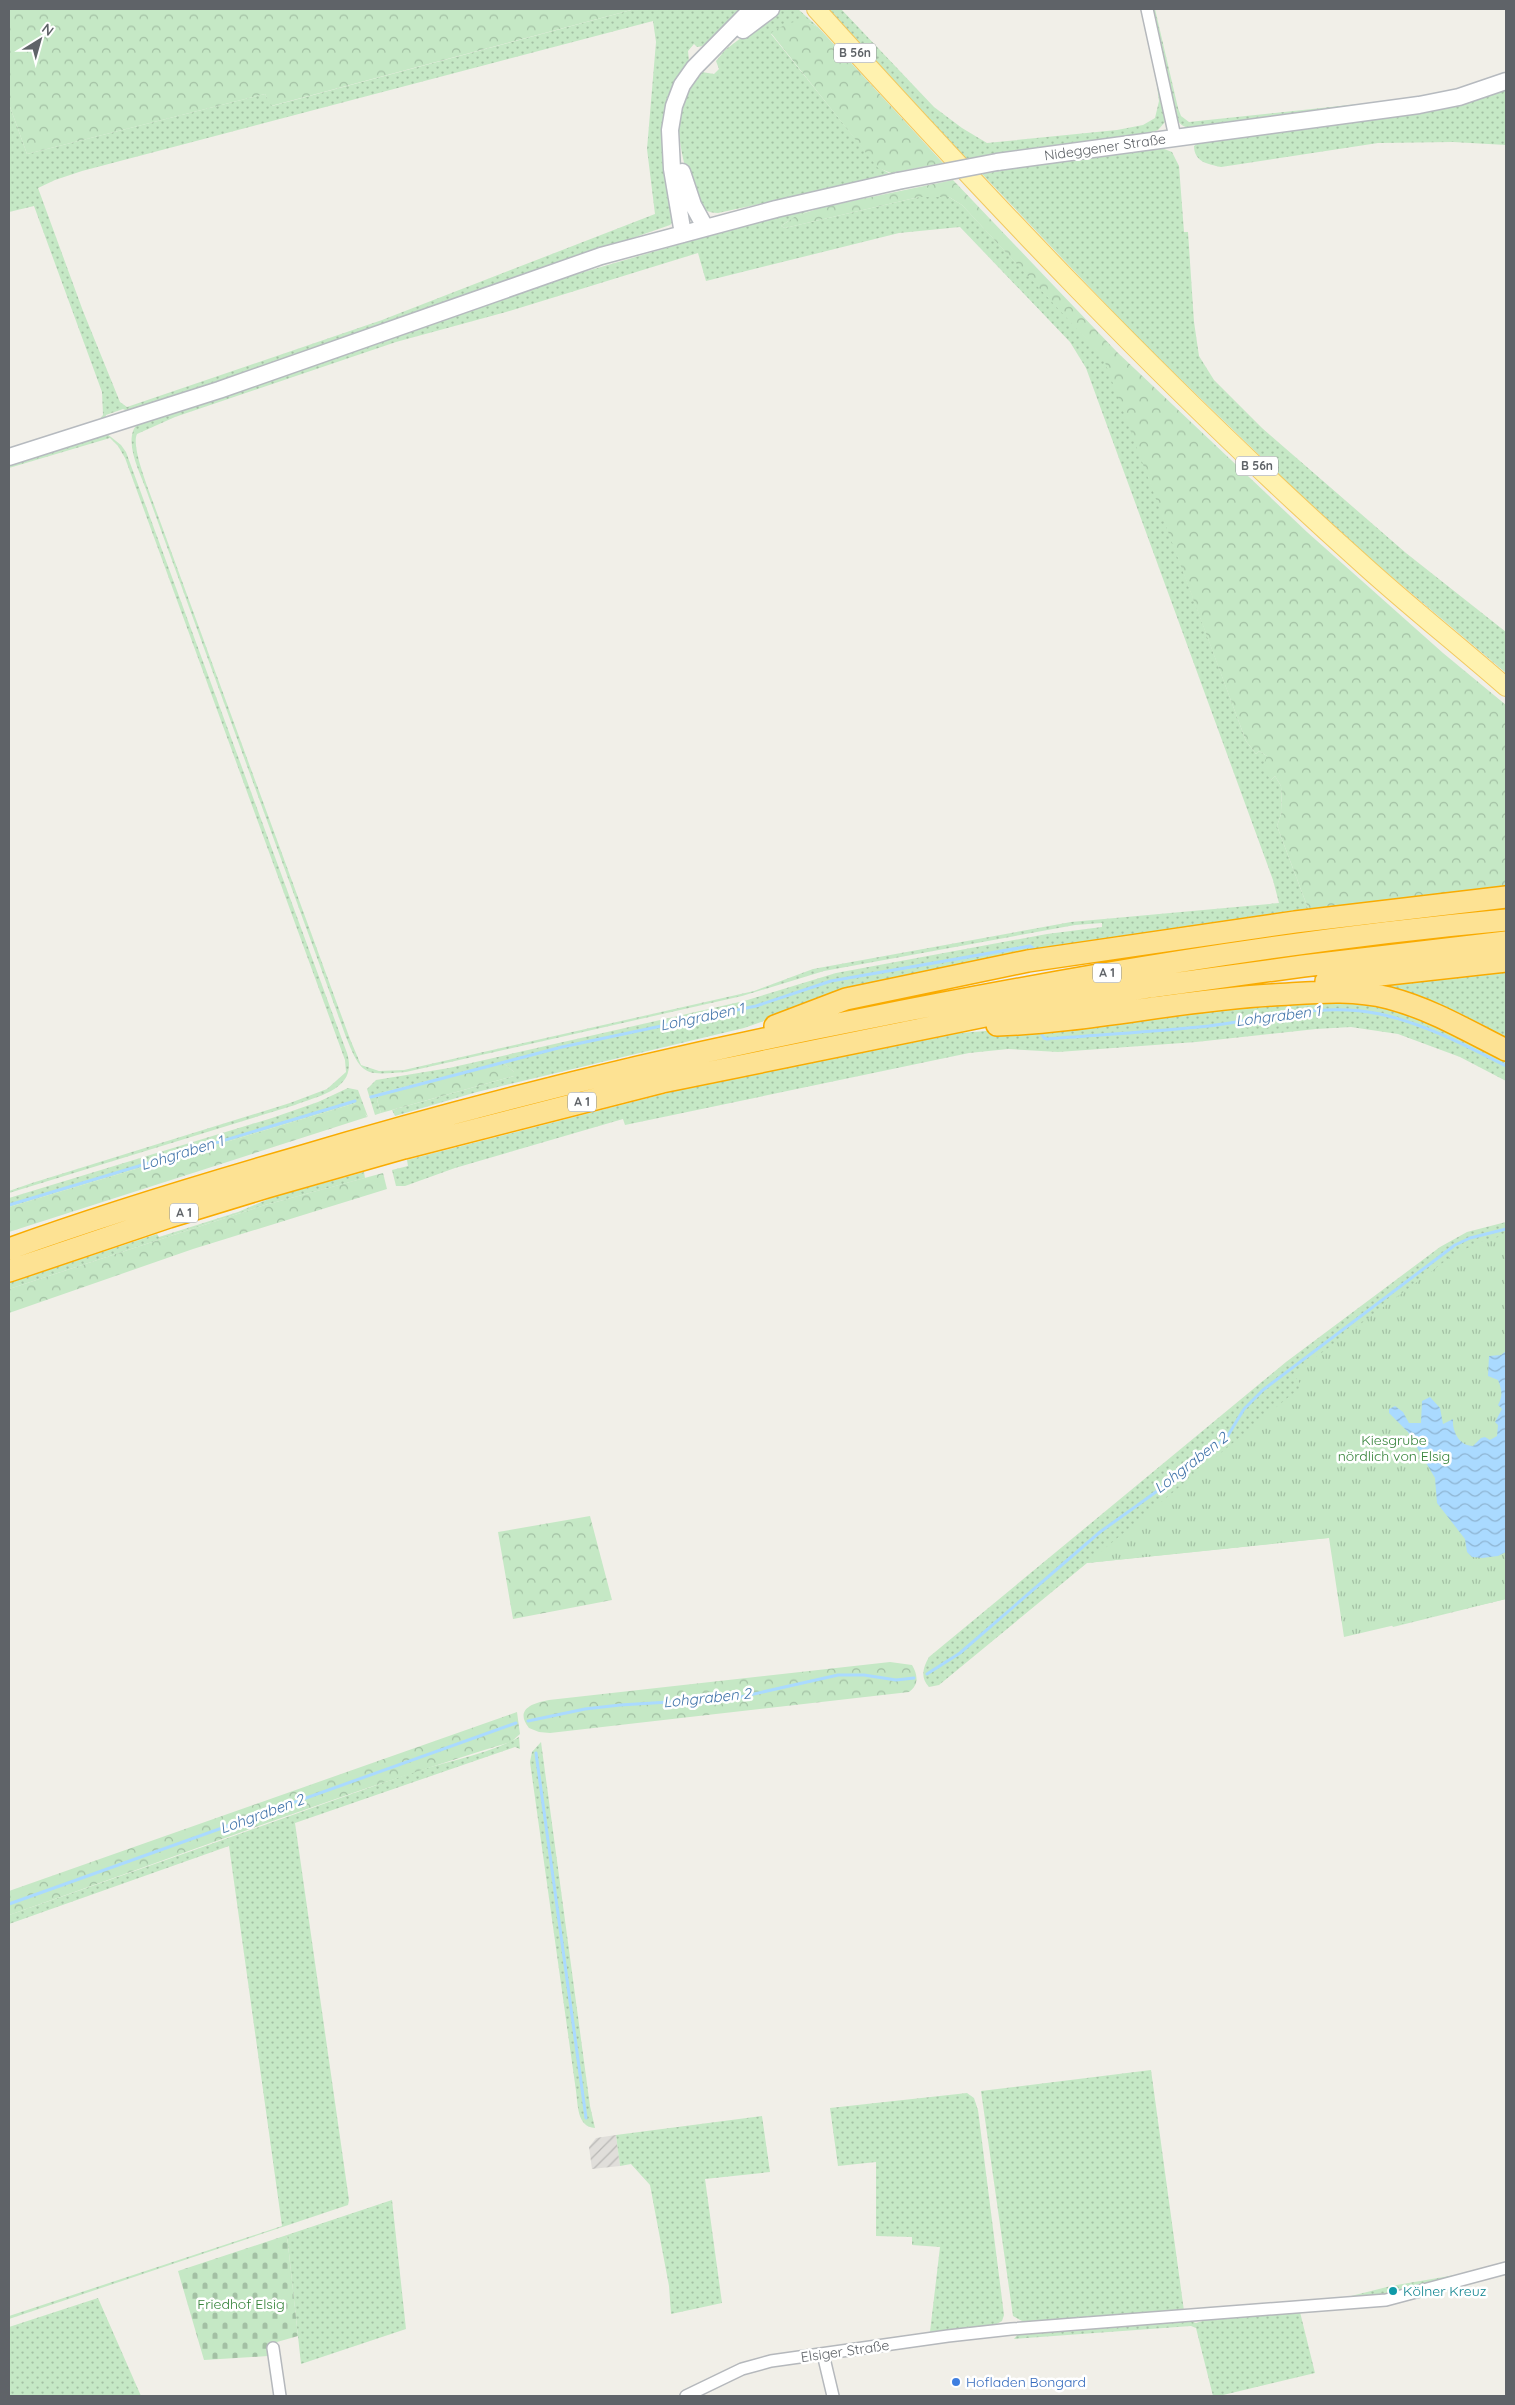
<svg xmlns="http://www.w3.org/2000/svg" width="1515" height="2405" font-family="Quicksand,sans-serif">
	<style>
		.industrial { fill: url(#industrial-furrows) }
		.grass { fill: url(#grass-dots); fill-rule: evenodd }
		.forest { fill: url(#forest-crowns) }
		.cemetery { fill: url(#cemetery-stones) }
		.park { fill: url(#park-tufts) }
		.water { fill: url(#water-waves) }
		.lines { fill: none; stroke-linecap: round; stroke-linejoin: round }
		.stream { stroke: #aadaff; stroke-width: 3 }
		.street-casing { stroke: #b5b8bc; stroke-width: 14 }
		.secondary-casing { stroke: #b6babf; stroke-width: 19 }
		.primary-casing { stroke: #f2c960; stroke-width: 20 }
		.highway-casing { stroke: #f9ab00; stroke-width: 24 }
		.street { stroke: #fff; stroke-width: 11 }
		.secondary { stroke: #fff; stroke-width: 16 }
		.primary { stroke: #fff2af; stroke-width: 18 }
		.highway { stroke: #fde293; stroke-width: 21 }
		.secondary-bridge-casing { stroke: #b6babf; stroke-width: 19; stroke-linecap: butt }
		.secondary-bridge { stroke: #fff; stroke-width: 16 }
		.culture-dot { fill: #0f9aa8; stroke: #fff; stroke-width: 2 }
		.shop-dot { fill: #3f7fe0; stroke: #fff; stroke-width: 2 }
		.labels { text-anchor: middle; stroke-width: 5; stroke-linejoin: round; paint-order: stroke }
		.shield { fill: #fff; stroke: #8f9295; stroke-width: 1 }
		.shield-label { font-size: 12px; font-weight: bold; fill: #5f6368 }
		.street-label { font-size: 14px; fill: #5f6368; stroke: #fff }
		.park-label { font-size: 14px; fill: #348238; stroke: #fff }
		.culture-label { font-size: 14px; fill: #0d838f; stroke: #fff; text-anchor: start }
		.shop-label { font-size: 14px; fill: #366cbe; stroke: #fff; text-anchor: start }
		.water-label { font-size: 15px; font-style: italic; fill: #4174aa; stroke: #fff }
	</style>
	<defs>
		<pattern id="industrial-furrows" width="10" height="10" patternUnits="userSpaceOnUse" patternTransform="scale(1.25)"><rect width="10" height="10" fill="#e0deda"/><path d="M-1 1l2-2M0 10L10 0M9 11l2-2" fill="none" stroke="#b9b8b5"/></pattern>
		<pattern id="grass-dots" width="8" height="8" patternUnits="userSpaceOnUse" patternTransform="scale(1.25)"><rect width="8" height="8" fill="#c5e8c5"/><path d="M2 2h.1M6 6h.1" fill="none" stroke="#a3c0a4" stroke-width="1.8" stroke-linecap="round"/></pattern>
		<pattern id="forest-crowns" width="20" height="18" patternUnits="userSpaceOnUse" patternTransform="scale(1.25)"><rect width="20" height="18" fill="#c5e8c5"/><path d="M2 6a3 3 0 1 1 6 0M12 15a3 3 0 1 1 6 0" fill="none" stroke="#a3c0a4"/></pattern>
		<pattern id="cemetery-stones" width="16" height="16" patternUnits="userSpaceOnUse" patternTransform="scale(1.25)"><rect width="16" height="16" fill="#c5e8c5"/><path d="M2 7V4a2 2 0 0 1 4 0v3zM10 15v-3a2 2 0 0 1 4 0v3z" fill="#a3c0a4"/></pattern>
		<pattern id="park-tufts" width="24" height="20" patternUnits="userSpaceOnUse" patternTransform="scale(1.25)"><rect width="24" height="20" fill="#c5e8c5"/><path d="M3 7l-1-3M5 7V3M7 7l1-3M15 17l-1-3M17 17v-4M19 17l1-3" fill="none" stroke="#a3c0a4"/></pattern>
		<pattern id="water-waves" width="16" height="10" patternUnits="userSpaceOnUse" patternTransform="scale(1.25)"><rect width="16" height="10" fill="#aadaff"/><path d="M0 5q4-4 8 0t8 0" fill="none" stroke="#8eb4d2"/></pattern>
	</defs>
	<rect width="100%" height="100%" fill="#f1efe8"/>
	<path class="industrial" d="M616 2135 620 2166 592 2169 589 2147 596 2138Z"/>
	<path class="grass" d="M635 9H744C731 22 716 45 697 47L694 44 688 51 689 61C648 112 665 161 675 220L670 225 132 413 123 409 106 415 104 422 9 452V448L98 421 103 415 102 392 34 206 9 212V104L27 154 265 94 272 106ZM653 21 656 42 647 149 655 214 382 320 127 407 120 402 83 311 38 188 55 180 82 171Z
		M779 9H798L818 27 809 23 771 34 878 167 892 175 718 213C714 213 708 212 704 209 689 193 677 142 679 120 682 102 691 86 702 72L714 74 719 69 716 61 725 50Z
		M828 9H841L934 107 962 128 987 143 1117 130 1143 125 1155 118 1159 101 1156 78 1141 9H1143L1165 122 1158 130 1148 134 966 159Z
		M1151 9H1155L1178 108 1181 116 1189 122 1405 99 1442 93 1477 83 1457 92 1193 129C1183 127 1179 125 1175 115Z
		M1506 86V145L1453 142 1378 143 1221 167C1208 164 1194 162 1194 146L1199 141Z
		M1159 147 1172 152 1179 166 1184 232H1188L1194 322 1199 356 1214 380 1262 428 1406 553 1506 632V673L1373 561 1291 486 1137 337 982 174 1006 170V168Z
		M904 187 905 189C868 197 811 203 781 226L785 228 919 197H949L962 205 1104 357 1246 741 1256 754 1259 751 1267 756 1269 776 1271 780 1275 776 1281 786 1282 811 1277 826 1309 911 823 1000 744 1028 477 1092 395 1116 392 1110 514 1076V1072L502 1062 380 1093 377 1100 381 1113 375 1115 367 1089 376 1080 449 1068 744 1001 836 973 1047 934 1102 927V923L1075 925 824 971 742 996 406 1072C365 1075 362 1077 346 1037L147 492C140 472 122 440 138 423L563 278 780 215ZM960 227 1070 342 1086 368 1273 880 1279 903 1071 922 813 969 754 991 404 1070 379 1071 361 1065 350 1039 153 502C148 488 131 446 137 434L175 417 396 342 506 312 698 253 706 281 899 233Z
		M106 433 121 445 126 452 347 1053C358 1089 321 1095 295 1105L9 1193V1191L32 1183 290 1103 327 1089 346 1072 345 1060 125 458 118 446 110 438 9 468V463Z
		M1506 968V1044L1372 983Z
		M1292 999 1395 1006 1506 1057V1081L1460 1057 1398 1034 1351 1027 1316 1029 1196 1042 1058 1052 1008 1049 969 1053 625 1125 623 1119 455 1168 405 1186H396L392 1170 408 1166 407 1160 691 1087 960 1033 1026 1028Z
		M348 1088 358 1090 368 1117 356 1103 9 1207V1198L272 1118 318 1102Z
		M364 1172 365 1178 265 1205 9 1289V1283L157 1234 159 1237 238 1212 273 1197Z
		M1506 1222V1599L1393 1627 1337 1537 1087 1563 939 1685 929 1687C920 1678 923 1667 929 1657L1286 1362 1440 1247 1467 1232Z
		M519 1737 520 1749 515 1747 295 1823 349 2200 348 2205 9 2319V2316L282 2226 229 1846 9 1924V1915C142 1869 275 1821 408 1774 444 1761 485 1756 519 1737Z
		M541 1742 590 2106 595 2128C577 2127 578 2105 576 2091L530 1762 532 1752Z
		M1151 2070 1184 2311 1035 2323 1024 2322 1013 2316 981 2091Z
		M967 2093 974 2098 978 2110 1004 2315 1002 2321 993 2326 930 2332 940 2247 912 2245V2237L876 2236V2162L838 2166 830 2108Z
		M762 2116 770 2172 705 2179 722 2303 671 2314 669 2286 650 2185 631 2164 620 2166 616 2135Z
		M392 2200 406 2329 301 2364 287 2235Z
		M1461 2274 1396 2294 1339 2299 1391 2286Z
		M98 2298 141 2396H9V2327Z
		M1300 2312 1315 2373 1219 2396H1213L1196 2328 1191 2326 1014 2339 1018 2334 1190 2321 1196 2323 1209 2319Z"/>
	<path class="forest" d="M9 9H635L271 106 265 94 27 154 9 104Z
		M802 20 818 27 943 163 891 173 878 168 771 33 786 24Z
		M953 180 1117 352 1307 532 1443 653 1506 705V890L1309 911 1277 826 1282 811 1281 786 1275 776 1271 780 1262 768 1267 756 1259 751 1256 754 1246 741 1103 357 962 205 949 197H919L785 228 781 226 796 216 823 207Z
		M502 1062 514 1072V1076L381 1113 377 1100 380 1093Z
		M356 1103H360L367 1117 9 1232V1207Z
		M383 1173 387 1189 193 1249 9 1313V1289L265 1205Z
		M590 1516 612 1600 513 1619 498 1532Z
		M890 1662 912 1665C918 1675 919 1685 909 1692L550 1733 539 1732 529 1728C514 1709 533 1703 549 1700Z
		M517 1712 520 1734 511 1742C341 1793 176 1857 9 1915V1891Z"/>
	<path class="cemetery" d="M287 2235 298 2336 277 2342 278 2347 269 2348 268 2356 204 2360 178 2271Z"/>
	<path class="park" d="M1506 1235V1599L1344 1637 1329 1538 1087 1563 1302 1386 1293 1374 1452 1256 1479 1242Z"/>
	<path class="water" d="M1506 1351V1552L1498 1556 1482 1558 1472 1557 1467 1552 1465 1539 1437 1503 1435 1478 1425 1461 1408 1432 1389 1413V1409L1395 1406 1403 1412 1409 1423H1421L1422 1401 1430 1397 1440 1408 1443 1424 1453 1419C1452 1431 1459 1446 1473 1446L1481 1438 1485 1437 1490 1440 1497 1436 1498 1425 1495 1422 1502 1409 1498 1405C1503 1396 1502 1390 1498 1380L1488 1376 1489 1356 1501 1355Z"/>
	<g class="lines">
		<path class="stream" d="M1041 1033 1044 1038 1047 1039C1098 1035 1149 1032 1199 1027 1259 1021 1319 1001 1380 1014 1425 1024 1465 1045 1506 1066
			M371 1097 562 1047 756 1006 831 981 1030 946 1033 948
			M9 1205 355 1101
			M927 1674 960 1653 1100 1532 1181 1474 1227 1437 1244 1409 1263 1390 1455 1245 1470 1238 1506 1229
			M528 1721 585 1709 620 1705 736 1698 838 1675H864L896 1680 914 1678
			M536 1753 586 2118
			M9 1904 516 1723"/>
		<g class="street-casing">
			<path id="street" d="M1147 9 1175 137
				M273 2348 280 2396
				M823 2354 833 2396
				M686 2396 742 2369 771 2361 948 2336 1011 2329 1386 2300 1506 2268"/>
		</g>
		<g class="secondary-casing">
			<path id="secondary" d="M743 30 771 9
				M997 162 1419 105 1459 97 1506 81
				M682 172 693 205 705 227
				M683 234 672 169 670 130 674 106 682 85 694 68 752 9
				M9 457 219 390 601 256 776 209 898 181"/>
		</g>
		<g class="primary-casing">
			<path id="primary" d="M816 9C989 200 1166 388 1358 560 1406 604 1457 644 1506 687"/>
		</g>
		<g class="highway-casing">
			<path id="highway" d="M1326 981 1506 961
				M997 1025C1089 1022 1179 1000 1272 995 1312 993 1349 988 1389 998 1431 1009 1468 1031 1506 1050
				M775 1026 846 999 1028 961 1295 922 1506 897
				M9 1249C103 1215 199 1186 296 1158 481 1103 668 1057 858 1020 1072 977 1288 940 1506 920
				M9 1271 169 1217 267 1187 404 1148 662 1082 1044 1004 1150 987 1303 966 1506 942"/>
		</g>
		<use href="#street" class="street"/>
		<use href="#secondary" class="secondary"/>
		<use href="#primary" class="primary"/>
		<use href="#highway" class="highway"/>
		<g class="secondary-bridge-casing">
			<path id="secondary-bridge" d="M898 181 997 162"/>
		</g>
		<use href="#secondary-bridge" class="secondary-bridge"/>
	</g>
	<circle class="culture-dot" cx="1393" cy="2291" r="5"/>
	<circle class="shop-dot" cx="956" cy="2382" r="5"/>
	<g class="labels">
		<g class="shield">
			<rect x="834" y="43.5" width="42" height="19" rx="4"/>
			<rect x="1236" y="456.5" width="42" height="19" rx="4"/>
			<rect x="1093" y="963.5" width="28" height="19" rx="4"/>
			<rect x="568" y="1092.5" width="28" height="19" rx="4"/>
			<rect x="170" y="1203.5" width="28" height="19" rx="4"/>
		</g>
		<g class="shield-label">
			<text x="855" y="57">B 56n</text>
			<text x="1257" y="470">B 56n</text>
			<text x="1107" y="977">A 1</text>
			<text x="582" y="1106">A 1</text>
			<text x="184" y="1217">A 1</text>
		</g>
		<g class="street-label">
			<text transform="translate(1105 147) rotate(-8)" y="5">Nideggener Straße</text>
			<text transform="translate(845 2351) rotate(-8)" y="5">Elsiger Straße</text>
		</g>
		<g class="park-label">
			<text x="1394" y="1445">Kiesgrube<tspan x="1394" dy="16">nördlich von Elsig</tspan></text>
			<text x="241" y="2309">Friedhof Elsig</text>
		</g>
		<g class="culture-label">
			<text x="1403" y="2296">Kölner Kreuz</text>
		</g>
		<g class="shop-label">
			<text x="966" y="2387">Hofladen Bongard</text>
		</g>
		<g class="water-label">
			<text transform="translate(1278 1016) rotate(-7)" y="5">Lohgraben 1</text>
			<text transform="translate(702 1017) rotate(-12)" y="5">Lohgraben 1</text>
			<text transform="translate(182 1153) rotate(-17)" y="5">Lohgraben 1</text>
			<text transform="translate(1191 1463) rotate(-38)" y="5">Lohgraben 2</text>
			<text transform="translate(707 1698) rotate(-6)" y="5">Lohgraben 2</text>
			<text transform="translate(262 1814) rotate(-20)" y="5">Lohgraben 2</text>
		</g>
	</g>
	<rect width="1515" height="2405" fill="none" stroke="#5f6368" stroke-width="20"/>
	<g transform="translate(40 40) rotate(37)" stroke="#ffffff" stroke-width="4" paint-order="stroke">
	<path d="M0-4L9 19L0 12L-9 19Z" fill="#5f6368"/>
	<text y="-8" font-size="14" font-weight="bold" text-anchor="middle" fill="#5f6368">N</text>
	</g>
</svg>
